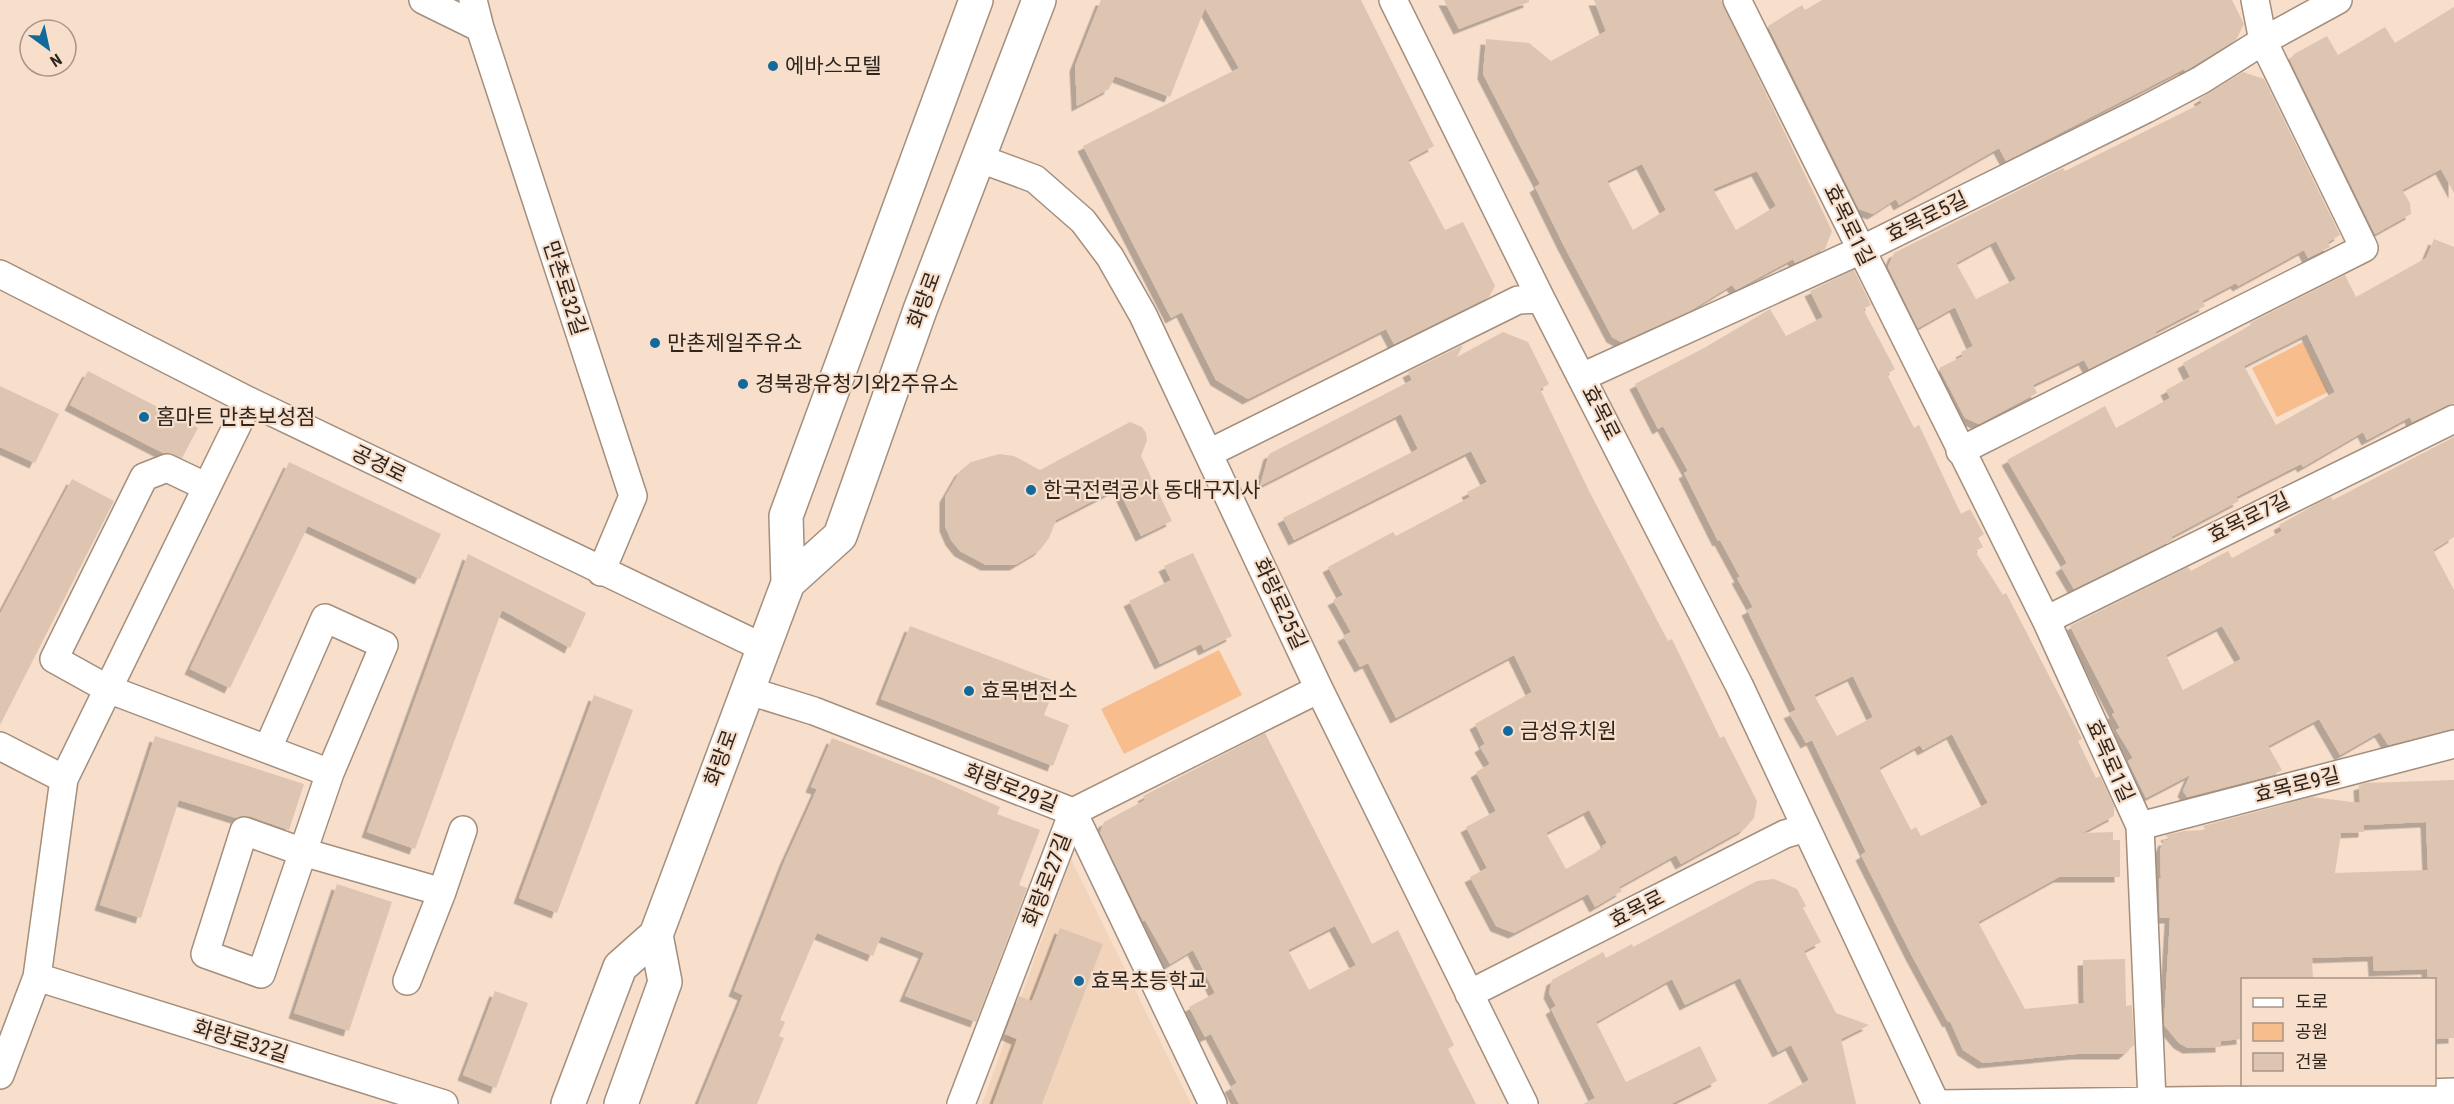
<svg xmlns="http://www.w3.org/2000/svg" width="2454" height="1104" font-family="'Roboto Condensed','Noto Sans KR',sans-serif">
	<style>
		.built { fill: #f2d4bb }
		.green { fill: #f8bd8c }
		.building { fill: #ddc5b2; fill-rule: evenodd; filter: url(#shadow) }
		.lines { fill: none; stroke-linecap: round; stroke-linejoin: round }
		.minor-casing { stroke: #a48e7c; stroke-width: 30 }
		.major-casing { stroke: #a48e7c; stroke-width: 36 }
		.minor { stroke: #fff; stroke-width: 27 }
		.major { stroke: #fff; stroke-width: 33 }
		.poi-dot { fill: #13699a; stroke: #f7dfcc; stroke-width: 2 }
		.labels { text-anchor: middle; stroke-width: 4.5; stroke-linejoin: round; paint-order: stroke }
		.poi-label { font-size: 21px; fill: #2e251e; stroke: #f7dfcc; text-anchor: start }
		.street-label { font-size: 21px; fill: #2e251e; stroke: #f7dfcc }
	</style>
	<defs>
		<filter id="shadow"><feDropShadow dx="-5.5" dy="5.5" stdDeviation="0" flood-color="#0004"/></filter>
	</defs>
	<rect width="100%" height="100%" fill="#f7dfcc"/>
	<path class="built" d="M1071 859 1191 1104H982Z"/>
	<path class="green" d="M2303 342 2328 392 2277 417 2252 368Z
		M1219 650 1242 695 1124 754 1101 709Z"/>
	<path class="building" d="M1101 0H1361L1434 146 1408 160 1445 230 1463 222 1495 286 1489 297 1394 344 1386 329 1248 399 1216 380 1182 312 1171 318 1083 146 1239 68 1205 8 1170 97 1115 76 1109 89 1077 106 1075 66Z
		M1444 0H1529V2L1459 29Z
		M1594 0H1721L1832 231 1825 249 1795 263 1793 259 1736 290 1732 285 1690 311 1621 342 1612 337 1563 244 1535 187 1540 184 1483 74 1486 39 1529 43 1551 61 1606 31ZM1642 164 1666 210 1633 230 1607 181ZM1757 171 1776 206 1736 230 1713 189Z
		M1822 0H2232L2244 24 2236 40 2185 71 2184 69 2006 161 1999 148 1899 205 1896 199 1873 214 1859 209 1768 26 1802 5 1805 10Z
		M2454 7V193L2441 169 2402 190 2410 203 2411 214 2375 234 2290 60 2294 54 2327 36 2338 55 2385 27 2395 43Z
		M2243 72 2264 79 2340 235 2328 242 2330 247 2308 258 2304 250 2238 286 2236 283 2202 301 2205 306 2155 332 2157 335 2089 369 2084 360 2033 385 2037 393 1979 424 1965 418 1939 368 1963 356 1961 352 1973 346 1955 307 1918 328 1888 267 1894 253 2063 168 2065 171 2202 103 2199 99ZM1996 241 2016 279 1976 299 1956 263Z
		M2434 239 2454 247V403L2412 422 2410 417 2367 440 2363 432 2303 467 2301 464 2236 497 2239 501 2171 537 2173 540 2074 589 2061 567 2067 563 2007 460 2105 406 2116 428 2170 398 2166 390 2190 377 2183 363 2251 325 2250 323 2345 275 2356 297 2426 258ZM2307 334 2335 392 2276 425 2244 366Z
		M1854 270 1871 305 1863 309 1895 369 1887 374 1914 428 1919 425 1961 514 1970 509 1984 534 1978 538 1983 547 1975 551 2003 595 2006 593 2082 739 2078 741 2096 778 2100 776 2114 806V816L2082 833 2113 832V840H2120V877H2059L1978 922 2025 1009 2084 1003 2083 960 2125 959 2126 1006 2132 1005 2134 1045 2124 1054H2077L1983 1063 1963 1050 1950 1021 1948 1022 1912 956 1861 855 1866 852 1812 740 1806 743 1789 713 1796 710 1747 610 1753 607 1737 578 1740 577 1720 540 1718 541 1684 473 1688 471 1663 426 1658 429 1635 384 1704 348 1770 309 1786 336 1823 317 1810 291ZM1853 676 1873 717 1837 736 1814 695ZM1952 734 1988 803 1921 836 1916 827 1911 830 1879 768 1920 745 1923 750Z
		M1503 332 1528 342 1549 384 1540 389 1589 491 1668 641 1672 639 1720 738 1724 736 1757 801 1754 818 1744 829 1681 864 1676 855 1619 887 1622 891 1595 907 1588 894 1514 933 1496 926 1470 877 1487 868 1466 827 1496 811 1476 772 1490 764 1480 747 1485 744 1475 724 1532 692 1514 655 1396 718 1368 663 1360 667 1343 636 1351 632 1333 600 1343 595 1328 567 1393 532 1396 536 1470 497 1467 492 1487 482 1471 451 1294 540 1283 518 1418 449 1401 414 1260 486 1269 454 1412 380 1408 372 1463 345 1457 357ZM1589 810 1607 843 1602 846 1603 848 1566 869 1546 833Z
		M88 371 198 428 182 458 163 453 70 405Z
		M0 386 59 414 35 463 0 447Z
		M1130 422 1142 427 1146 433 1147 440 1141 456 1172 521 1141 536 1118 488 1056 520 1049 538 1040 550 1015 565H986L960 551 951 540 945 526V497L960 471 971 462 999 454 1014 456 1040 470Z
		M2454 437V537L2433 550 2454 590V729L2388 745 2380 732 2340 755 2319 719 2268 746 2282 770 2273 775 2187 797 2183 791 2190 775 2146 798 2128 761 2133 758 2116 730 2120 728 2112 714 2115 713 2070 626 2188 567 2191 571 2228 551 2232 558 2282 531 2279 525 2318 503 2331 497 2333 500ZM2222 626 2241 659 2183 690 2166 655Z
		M289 462 441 534 420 579 308 526 230 688 190 669Z
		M72 479 114 501 0 725V614Z
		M1193 553 1232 636 1204 650 1201 644 1160 664 1129 601 1171 580 1164 566Z
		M468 554 586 613 570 648 502 610 415 849 367 832Z
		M910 626 1057 682 1044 715 1069 725 1053 766 881 699Z
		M594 695 633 710 557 913 519 898Z
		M1265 733 1372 944 1398 930 1454 1045 1448 1049 1476 1104H1239L1230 1087 1237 1083 1211 1034 1205 1037 1189 1007 1215 993 1193 950 1170 964 1145 920 1143 921 1100 833 1104 822 1145 800 1143 796ZM1335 926 1356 965 1309 990 1288 950Z
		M155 736 304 784 289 830 249 816 236 818 179 800 141 918 100 905Z
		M832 738 935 778 1000 807 997 814 1040 830 1019 885 1027 888 976 1022 905 996 924 953 881 936 873 956 817 933 780 1020 785 1022 779 1036 784 1038 757 1104H698L743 995 734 991 785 860 817 789 811 787Z
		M2454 780V1038L2434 1039V980H2428L2427 969 2374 971 2373 956 2312 958 2313 980H2242V1039L2221 1041V1047L2188 1048 2179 1043 2164 1025 2170 918H2160L2159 878H2161L2160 850 2164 840H2169L2166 835 2185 831 2206 830 2203 826 2312 797 2360 803 2359 785 2366 783ZM2426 822 2428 870 2335 873 2341 833 2364 832V825Z
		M1774 879 1797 889 1806 906 1803 908 1821 942 1804 951 1836 1013 1869 1025 1841 1039 1856 1104H1767L1809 1080 1791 1045 1778 1052 1740 978 1685 1005 1672 979 1596 1022 1626 1082 1700 1046 1717 1081 1671 1104H1583L1595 1098 1551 1009 1556 1006 1549 993 1552 980 1603 952 1606 958 1632 944 1633 947 1757 881Z
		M337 884 392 902 349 1031 294 1013Z
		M1060 928 1103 944 1042 1104H993L1017 1039 1005 1034 1019 996 1032 1001Z
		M495 991 528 1003 496 1088 463 1075Z"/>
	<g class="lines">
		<g class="minor-casing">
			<path id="minor" d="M423 0 480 28
				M473 0 480 28 633 496 601 572
				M1393 0 1541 299 1739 685 1936 1104
				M1737 0 2046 620 2140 826 2152 1100
				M978 158 1035 179 1083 221 1110 257 1143 315 1319 689 1524 1104
				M0 274 249 401 762 647
				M1582 377 1861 250 2146 109 2201 80 2263 41 2338 0
				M249 401 64 779 37 977 444 1104
				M1960 451 2364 248 2263 41 2255 0
				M1209 453 1518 300 1541 299
				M207 487 167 468 144 477 54 659 108 689 330 773 384 645 325 618 268 748
				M2046 620 2454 419
				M746 690 814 711 1073 812 1213 1104
				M0 746 64 779
				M330 773 261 974 205 954 244 831 303 852 442 892 407 981
				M2140 826 2454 744
				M442 892 463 830
				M1469 994 1785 834 1806 828
				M0 1075 37 977
				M961 1104 1073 812 1319 689
				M1936 1104 2242 1100 2454 1092"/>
		</g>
		<g class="major-casing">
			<path id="major" d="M788 583 840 536 920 310 1039 0
				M568 1104 620 967 656 935 788 583 786 516 976 0
				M621 1104 665 982 656 935"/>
		</g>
		<use href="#minor" class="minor"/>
		<use href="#major" class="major"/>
	</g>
	<g class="poi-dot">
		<circle cx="773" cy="66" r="6"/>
		<circle cx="655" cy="343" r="6"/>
		<circle cx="743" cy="384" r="6"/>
		<circle cx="144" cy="417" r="6"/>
		<circle cx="1031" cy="490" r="6"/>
		<circle cx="969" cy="691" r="6"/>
		<circle cx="1508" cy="731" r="6"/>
		<circle cx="1079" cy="981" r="6"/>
	</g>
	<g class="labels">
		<g class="poi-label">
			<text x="785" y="73">에바스모텔</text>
			<text x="667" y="350">만촌제일주유소</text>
			<text x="755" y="391">경북광유청기와2주유소</text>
			<text x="156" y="424">홈마트 만촌보성점</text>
			<text x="1043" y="497">한국전력공사 동대구지사</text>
			<text x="981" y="698">효목변전소</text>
			<text x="1520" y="738">금성유치원</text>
			<text x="1091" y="988">효목초등학교</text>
		</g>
		<g class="street-label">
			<text transform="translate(1927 217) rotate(-26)" y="7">효목로5길</text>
			<text transform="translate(1849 225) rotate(64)" y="7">효목로1길</text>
			<text transform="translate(565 288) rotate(72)" y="7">만촌로32길</text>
			<text transform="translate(924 300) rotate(-70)" y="7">화랑로</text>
			<text transform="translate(1601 413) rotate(63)" y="7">효목로</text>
			<text transform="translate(379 464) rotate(26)" y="7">공경로</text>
			<text transform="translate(2249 518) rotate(-26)" y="7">효목로7길</text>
			<text transform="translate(1280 604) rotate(65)" y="7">화랑로25길</text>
			<text transform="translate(721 758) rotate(-70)" y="7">화랑로</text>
			<text transform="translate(2110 761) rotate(66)" y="7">효목로1길</text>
			<text transform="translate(2297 785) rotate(-14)" y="7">효목로9길</text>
			<text transform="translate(1011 788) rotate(21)" y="7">화랑로29길</text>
			<text transform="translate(1047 880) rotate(-69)" y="7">화랑로27길</text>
			<text transform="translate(1637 909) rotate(-27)" y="7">효목로</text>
			<text transform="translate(241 1041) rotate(17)" y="7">화랑로32길</text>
		</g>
	</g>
	<rect x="2241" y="978" width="195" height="108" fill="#f7dfcc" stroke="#a79586" stroke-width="1.5"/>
	<rect x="2253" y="998" width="30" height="9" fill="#ffffff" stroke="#a79586" stroke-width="1.5"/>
	<text x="2295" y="1008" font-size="18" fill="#2e251e">도로</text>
	<rect x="2253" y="1023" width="30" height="18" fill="#f8bd8c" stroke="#a79586" stroke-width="1.5"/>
	<text x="2295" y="1038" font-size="18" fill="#2e251e">공원</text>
	<rect x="2253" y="1053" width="30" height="18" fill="#ddc5b2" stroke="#a79586" stroke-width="1.5"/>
	<text x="2295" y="1068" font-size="18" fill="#2e251e">건물</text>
	<g transform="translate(48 48) rotate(147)"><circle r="28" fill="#f7dfcc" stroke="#a79586" stroke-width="1.5"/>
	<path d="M0-4.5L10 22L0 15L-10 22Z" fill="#13699a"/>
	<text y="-9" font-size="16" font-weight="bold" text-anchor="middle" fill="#2e251e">N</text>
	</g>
</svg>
